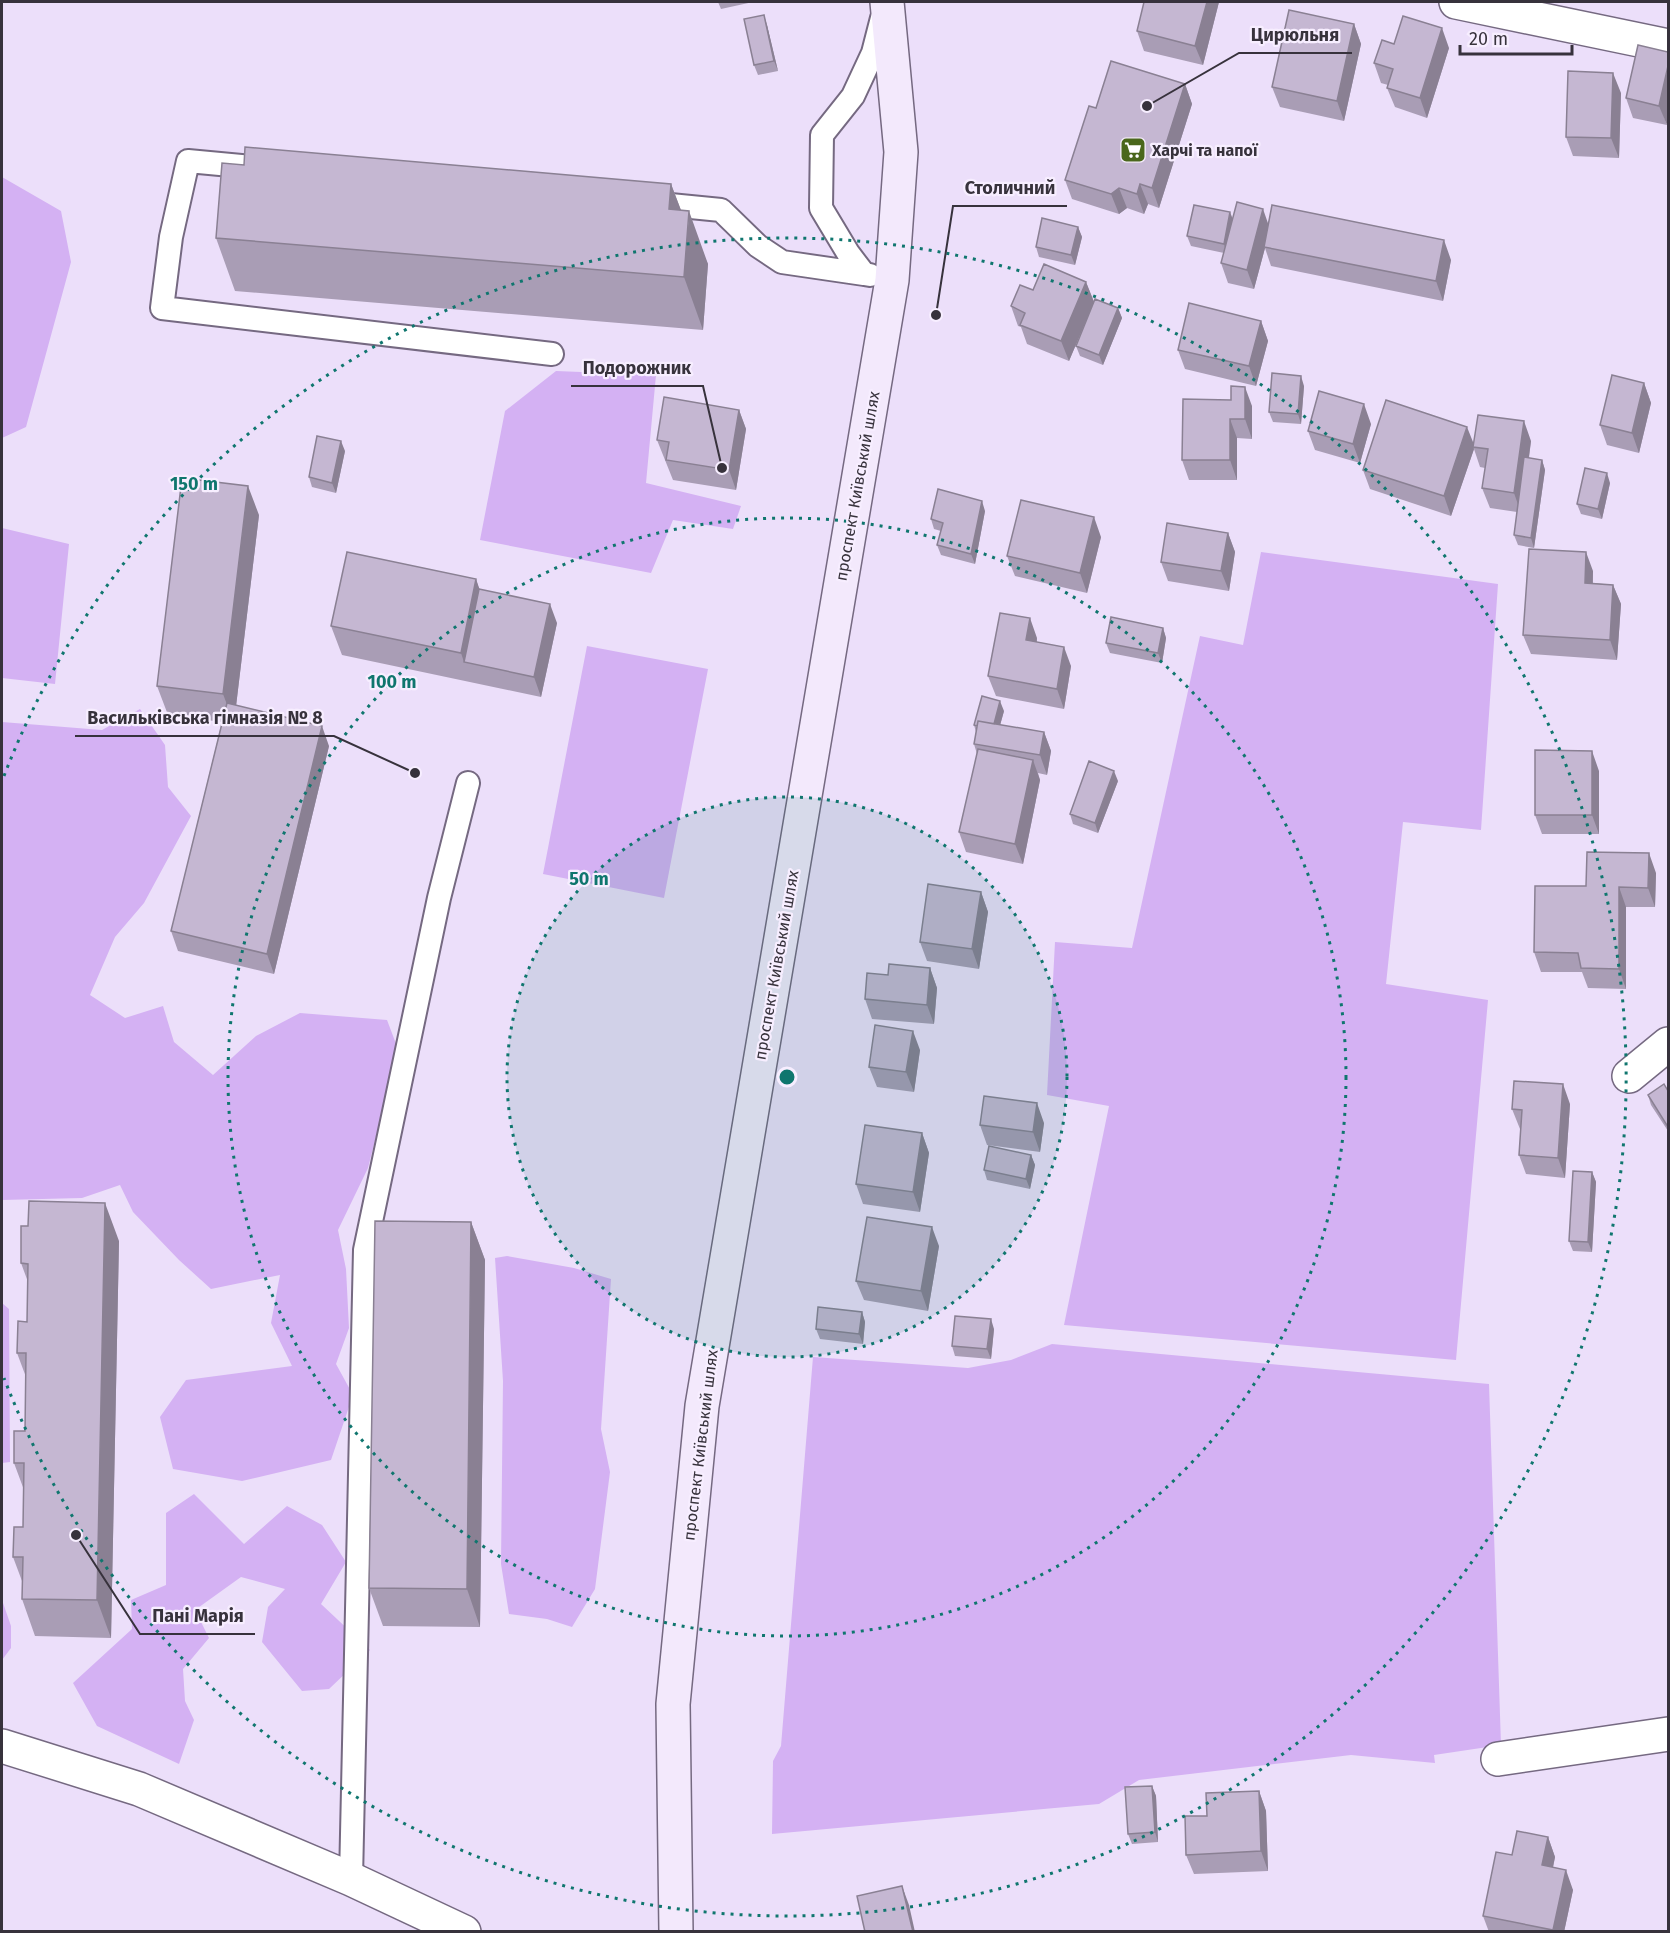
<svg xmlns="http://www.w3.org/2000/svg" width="1670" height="1933" font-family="'Fira Sans',sans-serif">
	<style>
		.green { fill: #d4b1f3 }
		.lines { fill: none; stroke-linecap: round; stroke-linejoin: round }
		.lane-casing { stroke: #756981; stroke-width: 26 }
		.street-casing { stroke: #756981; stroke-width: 36 }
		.secondary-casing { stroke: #756981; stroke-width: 36 }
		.lane { stroke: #fff; stroke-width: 22 }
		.street { stroke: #fff; stroke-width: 33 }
		.secondary { stroke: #f3e9fc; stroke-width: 33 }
		.wall { fill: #a99db5 }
		.shaded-wall { fill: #8a8093 }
		.building { fill: #c5b7d2; stroke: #8a8093; stroke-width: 1.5 }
		.ring { fill: none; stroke: #0f766e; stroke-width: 3; stroke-dasharray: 3 6 }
		.labels { text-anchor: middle; stroke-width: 4.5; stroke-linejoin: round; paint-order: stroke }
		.poi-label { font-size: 16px; font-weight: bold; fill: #37323c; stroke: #f7eeff; text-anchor: start }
		.street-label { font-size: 16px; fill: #37323c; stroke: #f7eeff }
		.centre { fill: #0f766e; stroke: #f7eeff; stroke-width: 3 }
		.ring-label { font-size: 18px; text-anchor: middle; font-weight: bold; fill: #0f766e; stroke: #f7eeff; stroke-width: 4.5; stroke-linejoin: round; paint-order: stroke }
		.leader { fill: none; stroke: #37323c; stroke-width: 2 }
		.callout-dot { fill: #37323c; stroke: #f7eeff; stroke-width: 2 }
		.callout-label { font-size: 18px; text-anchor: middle; font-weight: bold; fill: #37323c; stroke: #f7eeff; stroke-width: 4.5; stroke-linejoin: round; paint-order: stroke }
	</style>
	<rect width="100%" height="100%" fill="#ecdffa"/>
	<path class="green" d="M2 177 61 211 71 262 26 427 2 438Z
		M556 371 656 375 646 483 741 506 733 529 673 520 651 573 480 540 505 411Z
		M2 528 69 544 55 684 2 678Z
		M1261 552 1498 584 1481 830 1403 822 1386 984 1488 1000 1456 1360 1064 1325 1109 1106 1047 1095 1055 942 1132 948 1200 636 1243 645Z
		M587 646 708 669 664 898 543 874Z
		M140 709 165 745 168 787 191 816 144 903 115 937 90 995 125 1018 163 1006 174 1042 213 1075 256 1036 300 1013 387 1020 398 1049 368 1168 338 1230 346 1269 349 1328 336 1364 353 1395 331 1460 242 1481 173 1469 160 1417 186 1380 292 1366 271 1323 280 1275 211 1289 179 1260 133 1212 120 1185 82 1198 2 1200V722L102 730Z
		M507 1256 574 1268 611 1279 601 1429 610 1472 595 1589 572 1627 547 1619 509 1614 501 1564 503 1381 495 1258Z
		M2 1303 9 1309 10 1462 2 1463Z
		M1052 1344 1489 1384 1501 1745 1434 1755 1435 1763 1351 1755 1139 1780 1099 1804 772 1834 773 1761 781 1746 813 1357 968 1368 1011 1360Z
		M194 1494 244 1544 287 1506 322 1525 346 1562 321 1604 370 1650 329 1689 302 1691 262 1642 268 1607 285 1589 241 1577 195 1610 209 1638 183 1669 185 1701 194 1720 179 1764 97 1726 73 1683 132 1629 131 1600 166 1585V1513Z
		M2 1600 11 1626V1648L2 1660Z"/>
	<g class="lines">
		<g class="lane-casing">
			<path id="lane" d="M252 167 188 161 171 237 162 308 552 354
				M650 203 721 210 758 246 782 262 864 274
				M870 275 864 274 848 253 821 208 822 135 853 96 873 53 882 18
				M351 1879 365 1250 439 898 468 783"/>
		</g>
		<g class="street-casing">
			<path id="street" d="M1456 2 1668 46
				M1629 1076 1668 1044
				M2 1746 139 1789 351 1879 464 1932
				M1498 1759 1668 1734"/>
		</g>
		<g class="secondary-casing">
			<path id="secondary" d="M676 1932 673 1704 702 1406 892 280 901 152 887 2"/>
		</g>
		<use href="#lane" class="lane"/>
		<use href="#street" class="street"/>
		<use href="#secondary" class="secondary"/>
	</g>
	<path class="wall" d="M718 2H753L721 9Z
		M1219 2 1203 65 1144 51 1137 31Z
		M1354 24 1361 44 1344 121 1280 107 1272 87Z
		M767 25 778 71 758 75 754 65Z
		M1394 44 1449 48 1427 118 1395 107 1387 88 1388 85 1381 83 1374 63Z
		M1638 45 1667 125 1633 118 1626 98Z
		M1185 84 1192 104 1159 208 1148 204 1144 214 1127 208 1119 214 1072 199 1065 180 1096 108Z
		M1621 93 1619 158 1573 156 1566 137Z
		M244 165 671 184 681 210 708 264 703 330 235 291 216 238Z
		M1232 218 1451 260 1443 301 1271 266 1265 248 1254 289 1228 283 1221 263 1224 253 1191 246 1187 236Z
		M1078 227 1082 237 1075 265 1039 257 1036 247Z
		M1086 282 1094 302 1069 361 1027 344 1021 327 1018 326 1011 306 1033 290Z
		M1118 308 1122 318 1103 365 1080 356 1076 346Z
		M1261 321 1268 341 1256 386 1185 369 1178 350Z
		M1644 383 1651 403 1639 453 1607 445 1600 425Z
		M1304 386 1301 424 1273 422 1269 412Z
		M1231 400 1252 406V439L1237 438V480H1189L1182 460Z
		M739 410 746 429 736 490 673 480 657 440Z
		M1371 424 1360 463 1315 450 1308 431Z
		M1531 441 1529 458 1542 460 1545 470 1534 548 1518 545 1514 535 1517 512 1490 508 1482 488 1485 468 1480 467 1474 449 1451 516 1370 489 1363 470 1474 444Z
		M345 451 336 493 312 487 309 477Z
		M1610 483 1602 519 1581 514 1577 504Z
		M985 511 975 564 941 555 937 545 941 531 934 529 931 519Z
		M259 515 236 706 329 746 274 974 178 951 171 931 222 722 168 715 157 686Z
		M1228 533 1235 552 1229 591 1168 581 1161 562Z
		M1101 537 1087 593 1015 576 1007 556Z
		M1593 571V583L1613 585 1621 604 1617 660 1531 654 1523 635Z
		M476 579 479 589 557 623 541 697 342 655 331 626Z
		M1163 628 1166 638 1162 663 1110 653 1106 643Z
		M1037 638V642L1071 666 1064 709 996 696 988 676Z
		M1004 711 1000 725 1044 732 1051 751 1047 775 1038 773 1040 780 1023 864 966 852 959 832 977 754 974 744 976 732 974 725Z
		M1599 771V834H1542L1535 815Z
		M1118 781 1098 833 1073 824 1070 814Z
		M1656 873 1655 907H1626V989L1588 988 1582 972H1541L1534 952 1586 886Z
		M981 892 988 912 979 969 927 961 920 942Z
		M930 968 937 988 934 1024 872 1019 865 999 888 975Z
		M920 1050 914 1092 877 1087 869 1067Z
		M1668 1091V1131L1651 1105 1648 1095Z
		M1570 1104 1565 1178 1526 1174 1519 1155 1521 1129H1520L1512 1109Z
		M1044 1123 1040 1152 987 1145 980 1125Z
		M922 1133 929 1153 920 1212 863 1204 856 1184Z
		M1031 1155 1035 1165 1030 1189 987 1180 984 1170Z
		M1592 1172 1596 1182 1592 1252 1573 1251 1569 1241Z
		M471 1222 485 1260 480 1627 383 1626 369 1588Z
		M119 1241 111 1638 35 1636 22 1599V1581L13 1557 23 1527 24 1490 14 1463 25 1431 26 1377 17 1353 27 1322 28 1282 21 1263Z
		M939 1246 928 1311 864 1300 856 1281Z
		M862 1312 865 1322 863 1344 820 1339 816 1329Z
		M994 1329 991 1359 955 1356 952 1346Z
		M1152 1786 1156 1796 1158 1842 1132 1844 1128 1834Z
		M1259 1791 1266 1811 1268 1871 1194 1874 1186 1855 1207 1816Z
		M1548 1837 1555 1857 1553 1868 1573 1890 1564 1932H1489L1483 1916 1512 1855Z"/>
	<path class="shaded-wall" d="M1207 2H1219L1203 65 1195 46Z
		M764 15 767 25 778 71 774 61Z
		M1354 24 1361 44 1344 121 1337 101Z
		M1442 28 1449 48 1427 118 1420 98Z
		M1668 66V117L1667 125 1659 106Z
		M1613 73 1621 93 1619 158 1611 138Z
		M1185 84 1192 104 1159 208 1152 188Z
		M671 184 688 229 689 211 708 264 703 330 684 277 669 209Z
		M1140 184 1148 204 1144 214 1137 194Z
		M1119 188 1127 208 1119 214 1111 194Z
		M1263 209 1270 229 1264 247 1265 248 1254 289 1247 270Z
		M1230 212 1234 222 1227 254 1224 244Z
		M1078 227 1082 237 1075 265 1071 255Z
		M1444 240 1451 260 1443 301 1436 281Z
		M1086 282 1094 302 1069 361 1061 341Z
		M1118 308 1122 318 1103 365 1099 355Z
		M1261 321 1268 341 1256 386 1249 366Z
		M1301 376 1304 386 1301 424 1298 414Z
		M1644 383 1651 403 1639 453 1632 433Z
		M1245 387 1252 406V439L1245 419Z
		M1364 404 1371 424 1360 463 1353 444Z
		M739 410 746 429 736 490 729 470Z
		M1230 419 1237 438V480L1230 460Z
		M1524 421 1531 441 1521 513 1514 493Z
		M1467 427 1475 447H1473L1474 449 1451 516 1444 496Z
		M341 441 345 451 336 493 332 483Z
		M1542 460 1545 470 1534 548 1531 538Z
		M1607 473 1610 483 1602 519 1598 509Z
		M248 486 259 515 234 723 223 694Z
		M982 501 985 511 975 564 971 554Z
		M1094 517 1101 537 1087 593 1080 573Z
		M1228 533 1235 552 1229 591 1221 571Z
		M1586 552 1593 571 1592 603 1585 583Z
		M476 579 486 608 464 662 461 653Z
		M1613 585 1621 604 1617 660 1610 640Z
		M550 604 557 623 541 697 534 677Z
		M1030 618 1037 638 1034 660 1026 640Z
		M1163 628 1166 638 1162 663 1158 653Z
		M1064 647 1071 666 1064 709 1057 689Z
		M1000 701 1004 711 996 740 992 730Z
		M322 726 329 746 274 974 267 954Z
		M1044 732 1051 751 1047 775 1040 755Z
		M1592 751 1599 771V834L1592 815Z
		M1033 760 1040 780 1023 864 1015 844Z
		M1114 771 1118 781 1098 833 1095 823Z
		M1649 853 1656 873 1655 907 1648 888Z
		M1619 887 1626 907V989L1619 969Z
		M981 892 988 912 979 969 972 949Z
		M930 968 937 988 934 1024 927 1005Z
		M913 1031 920 1050 914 1092 906 1072Z
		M1563 1084 1570 1104 1565 1178 1558 1158Z
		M1037 1103 1044 1123 1040 1152 1033 1132Z
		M922 1133 929 1153 920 1212 913 1192Z
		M1031 1155 1035 1165 1030 1189 1026 1179Z
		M1592 1172 1596 1182 1592 1252 1588 1242Z
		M105 1203 119 1241 111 1638 97 1600Z
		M471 1222 485 1260 480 1627 467 1589Z
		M932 1227 939 1246 928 1311 921 1291Z
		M862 1312 865 1322 863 1344 859 1334Z
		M991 1319 994 1329 991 1359 987 1349Z
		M1152 1786 1156 1796 1158 1842 1155 1832Z
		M1259 1791 1266 1811 1268 1871 1261 1851Z
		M1548 1837 1555 1857 1549 1885 1542 1865Z
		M1566 1870 1573 1890 1564 1932H1553V1930Z
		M902 1886 909 1905 915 1932H913Z"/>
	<path class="building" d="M1144 2H1207L1195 46 1137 31Z
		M1289 10 1354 24 1337 101 1272 87Z
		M764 15 774 61 754 65 744 19Z
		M1403 16 1442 28 1420 98 1387 88 1393 69 1374 63 1382 40 1394 44Z
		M1638 45 1668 52V66L1659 106 1626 98Z
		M1111 61 1185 84 1152 188 1140 184 1137 194 1119 188 1111 194 1065 180 1089 106 1096 108Z
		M1568 71 1613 73 1611 138 1566 137Z
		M245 147 671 184 669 209 689 211 684 277 216 238 222 163 244 165Z
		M1237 202 1263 209 1247 270 1221 263Z
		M1194 205 1230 212 1224 244 1187 236Z
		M1272 205 1444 240 1436 281 1264 247Z
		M1042 218 1078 227 1071 255 1036 247Z
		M1044 264 1086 282 1061 341 1020 325 1025 313 1011 306 1020 285 1033 290Z
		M1095 299 1118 308 1099 355 1076 346Z
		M1189 303 1261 321 1249 366 1178 350Z
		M1272 373 1301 376 1298 414 1269 412Z
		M1612 375 1644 383 1632 433 1600 425Z
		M1231 386 1245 387V419H1230V460H1182L1183 399 1231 400Z
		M1319 391 1364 404 1353 444 1308 431Z
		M664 397 739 410 729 470 666 460 669 442 657 440Z
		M1386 400 1467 427 1444 496 1363 470Z
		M1478 415 1524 421 1514 493 1482 488 1488 449 1473 447Z
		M317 436 341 441 332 483 309 477Z
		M1524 457 1542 460 1531 538 1514 535Z
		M1585 468 1607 473 1598 509 1577 504Z
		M182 478 248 486 223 694 157 686Z
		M938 489 982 501 971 554 937 545 943 523 931 519Z
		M1021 500 1094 517 1080 573 1007 556Z
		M1167 523 1228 533 1221 571 1161 562Z
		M1529 549 1586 552 1585 583 1613 585 1610 640 1523 635Z
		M347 552 476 579 461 653 331 626Z
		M479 589 550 604 534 677 464 662Z
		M1000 613 1030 618 1026 640 1064 647 1057 689 988 676Z
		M1111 617 1163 628 1158 653 1106 643Z
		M982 696 1000 701 994 724 978 721 977 726 974 725Z
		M227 703 322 726 267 954 171 931Z
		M978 721 1044 732 1040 755 974 744Z
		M978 749 1033 760 1015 844 959 832Z
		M1535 750 1592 751V815H1535Z
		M1089 761 1114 771 1095 823 1070 814Z
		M1587 852 1649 853 1648 888 1619 887V969L1581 968 1578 953 1534 952 1535 886H1586Z
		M928 884 981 892 972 949 920 942Z
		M889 964 930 968 927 1005 865 999 867 973 888 975Z
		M875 1025 913 1031 906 1072 869 1067Z
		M1514 1081 1563 1084 1558 1158 1519 1155 1522 1110 1512 1109Z
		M1664 1084 1668 1091V1127L1648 1095Z
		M984 1096 1037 1103 1033 1132 980 1125Z
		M865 1125 922 1133 913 1192 856 1184Z
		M989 1146 1031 1155 1026 1179 984 1170Z
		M1573 1171 1592 1172 1588 1242 1569 1241Z
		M29 1201 105 1203 97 1600 22 1599 23 1557H13L14 1527H23L24 1463H14V1431H25L26 1353H17L18 1321 27 1322 28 1264 21 1263V1226H28Z
		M867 1217 932 1227 921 1291 856 1281Z
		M375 1221 471 1222 467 1589 369 1588Z
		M818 1307 862 1312 859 1334 816 1329Z
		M955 1316 991 1319 987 1349 952 1346Z
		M1152 1786 1155 1832 1128 1834 1125 1787Z
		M1259 1791 1261 1851 1186 1855 1185 1816H1207L1206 1793Z
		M1517 1831 1548 1837 1542 1865 1566 1870 1553 1930 1483 1916 1496 1852 1512 1855Z
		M902 1886 913 1932H865L857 1896Z"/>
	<circle cx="787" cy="1077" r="280" fill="#0f766e" fill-opacity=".12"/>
	<g class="ring">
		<circle cx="787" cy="1077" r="280"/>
		<circle cx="787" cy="1077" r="559"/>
		<path d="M4 776A839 839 0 1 1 4 1378"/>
	</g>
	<defs>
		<g id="supermarket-square" transform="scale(1.35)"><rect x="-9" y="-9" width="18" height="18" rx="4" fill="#4a671b" stroke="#f7eeff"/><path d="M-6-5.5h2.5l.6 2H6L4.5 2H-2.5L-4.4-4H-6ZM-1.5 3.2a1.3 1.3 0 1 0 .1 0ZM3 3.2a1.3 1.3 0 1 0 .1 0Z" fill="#fff"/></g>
	</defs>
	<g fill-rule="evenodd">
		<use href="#supermarket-square" x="1133" y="150"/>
	</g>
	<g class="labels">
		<g class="poi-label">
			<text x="1152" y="156">Харчі та напої</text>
		</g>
		<g class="street-label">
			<text transform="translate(857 486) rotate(-80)" y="6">проспект Київський шлях</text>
			<text transform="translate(776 965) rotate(-80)" y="6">проспект Київський шлях</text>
			<text transform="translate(700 1445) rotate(-83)" y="6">проспект Київський шлях</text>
		</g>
	</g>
	<circle cx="787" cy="1077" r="9" class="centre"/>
	<g class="ring-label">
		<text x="194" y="490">150 m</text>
		<text x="392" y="688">100 m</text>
		<text x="589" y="885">50 m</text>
	</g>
	<path class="leader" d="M1147 106L1239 53H1352M936 315L953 206H1067M722 468L703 386H571M415 773L334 736H75M76 1535L140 1634H255"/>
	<g class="callout-dot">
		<circle cx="1147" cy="106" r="6"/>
		<circle cx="936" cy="315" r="6"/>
		<circle cx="722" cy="468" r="6"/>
		<circle cx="415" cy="773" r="6"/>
		<circle cx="76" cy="1535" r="6"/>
	</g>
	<g class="callout-label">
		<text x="1295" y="41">Цирюльня</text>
		<text x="1010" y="194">Столичний</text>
		<text x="637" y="374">Подорожник</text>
		<text x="205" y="724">Васильківська гімназія № 8</text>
		<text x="198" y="1622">Панi Марiя</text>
	</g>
	<rect width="1670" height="1933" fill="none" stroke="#37323c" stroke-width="6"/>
	<path d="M1460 45v9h112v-9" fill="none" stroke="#37323c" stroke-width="3"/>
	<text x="1469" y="45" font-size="18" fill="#37323c" stroke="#f7eeff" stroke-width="4.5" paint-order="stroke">20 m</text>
</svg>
